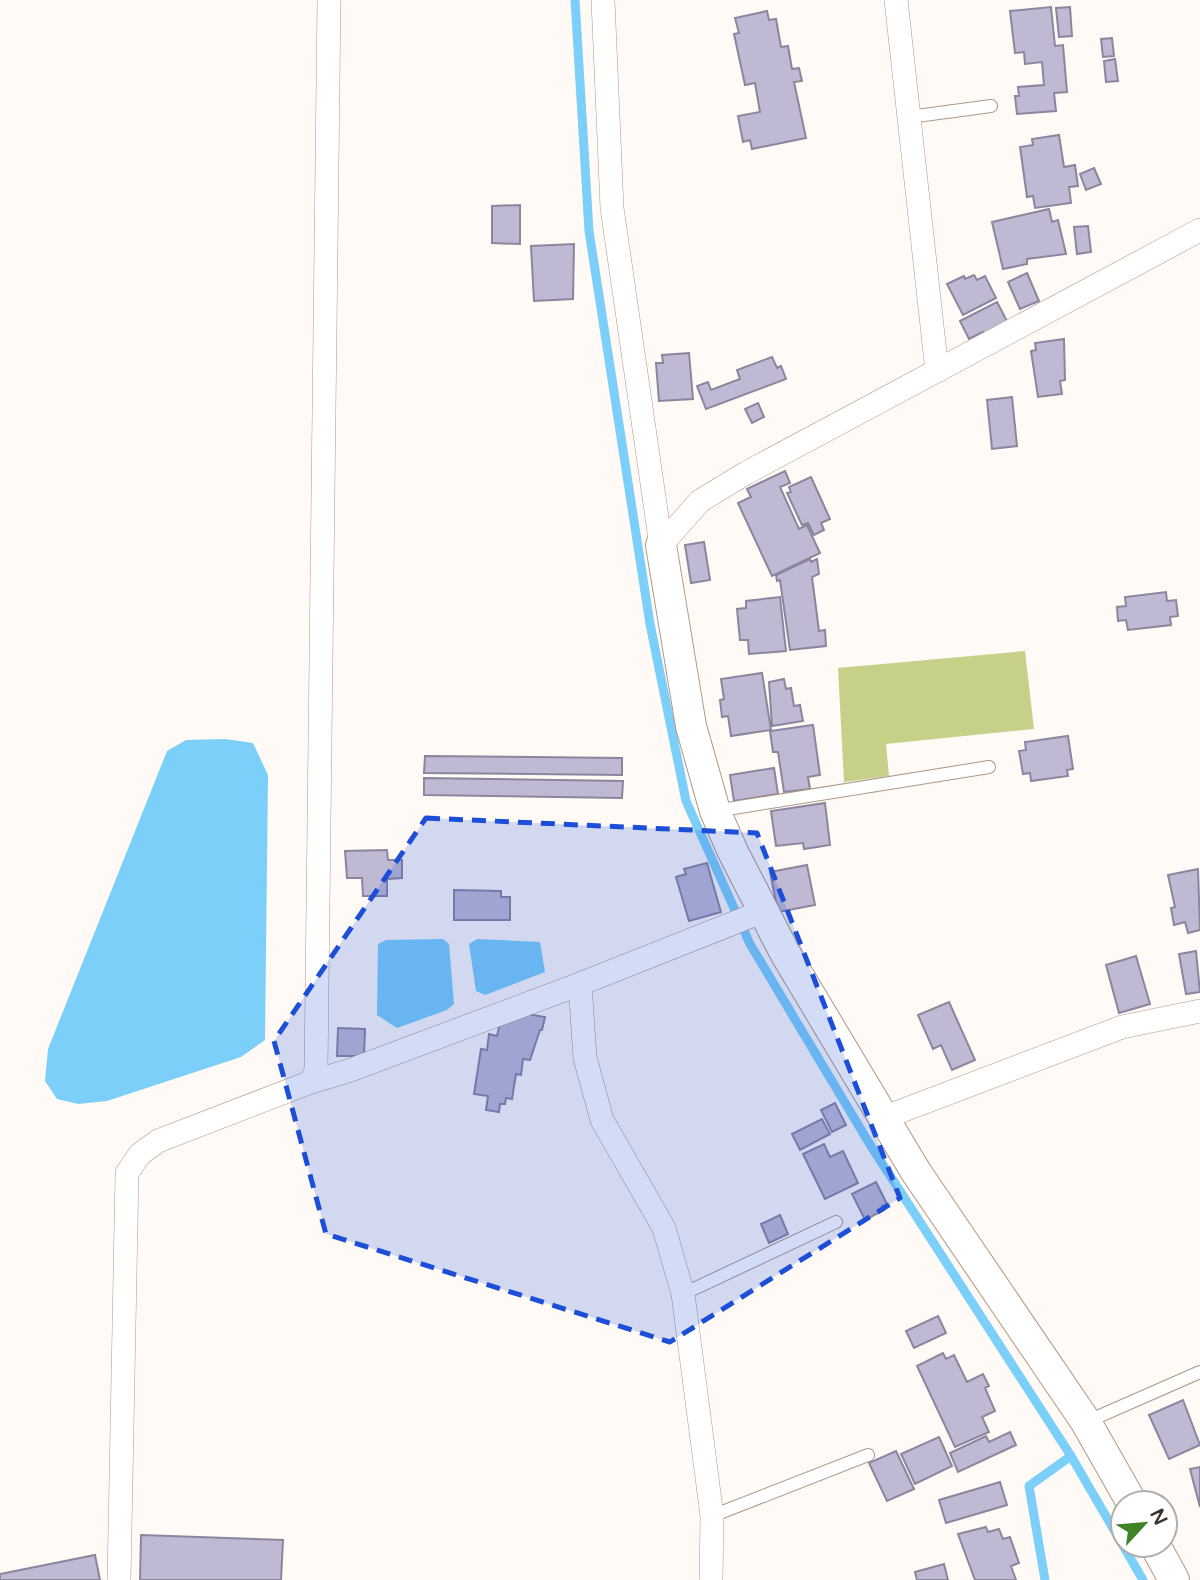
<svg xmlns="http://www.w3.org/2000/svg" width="1200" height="1580" font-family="'Varela Round',sans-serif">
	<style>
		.green { fill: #c6d089 }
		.water { fill: #7bcff8 }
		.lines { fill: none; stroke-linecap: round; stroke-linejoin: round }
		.stream { stroke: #7bcff8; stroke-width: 9 }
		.building { fill: #c0b9d3; stroke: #8b859d; stroke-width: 2 }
		.service-casing { stroke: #ae9886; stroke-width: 14 }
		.minor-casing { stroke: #ae9886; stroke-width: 24 }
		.tertiary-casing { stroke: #ae9886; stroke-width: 32 }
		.service { stroke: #fff; stroke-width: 12 }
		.minor { stroke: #fff; stroke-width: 23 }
		.tertiary { stroke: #fff; stroke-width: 30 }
		.marked { fill: #1d4ed8; fill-opacity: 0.2; stroke: #1d4ed8; stroke-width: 5; stroke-dasharray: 14 9; stroke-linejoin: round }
	</style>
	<rect width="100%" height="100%" fill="#fffaf6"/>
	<path class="green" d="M1025 651 1034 729 886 744 889 776 844 782 838 668Z"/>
	<path class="water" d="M225 739 253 743 268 775 265 1040 241 1057 107 1101 78 1104 57 1099 45 1081 48 1049 167 751 186 740Z
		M443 939 449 944 454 1004 447 1010 397 1028 377 1015 378 944 386 940Z
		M477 939 540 942 545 972 485 995 476 991 469 944Z"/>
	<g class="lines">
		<path class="stream" d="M575 0 589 231 650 624 686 801 750 944 869 1143 1071 1456 1143 1580
			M1045 1580 1029 1486 1071 1456"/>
	</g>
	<path class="building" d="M1051 7 1055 46 1063 45 1067 92 1054 93 1056 111 1017 114 1015 96H1019L1018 87 1044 85 1042 62 1025 64 1024 52 1015 53 1010 11Z
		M1070 7 1072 36 1059 37 1056 8Z
		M767 11 769 20 776 19 781 47 788 46 792 69 799 68 802 81 794 82 806 138 752 149 750 140 743 142 738 116 760 112 755 83 745 85 734 34 739 33 735 18Z
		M1112 38 1114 56 1103 57 1101 39Z
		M1115 59 1118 81 1106 82 1104 61Z
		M1059 135 1064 167 1075 165 1078 186 1069 187 1071 203 1035 208 1033 196 1027 197 1020 147 1033 145 1032 139Z
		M1094 168 1101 184 1086 190 1080 174Z
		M520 205V244L492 243V206Z
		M1049 209 1052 222 1058 220 1066 254 1027 259V264L1003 269 992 222Z
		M1088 226 1091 252 1077 254 1074 227Z
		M574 244 573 299 534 301 531 246Z
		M1027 273 1039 301 1020 309 1008 282Z
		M974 275 977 280 985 276 996 298 963 315 947 284 964 276 965 279Z
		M997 302 1009 325 985 338 983 332 969 339 960 321Z
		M1064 339 1065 380 1060 381 1062 394 1038 397 1031 351 1036 350 1035 343Z
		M689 353 693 399 659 401 656 363H663L662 355Z
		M772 357 777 368 781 366 786 379 706 409 697 386 708 382 711 390 740 379 737 370Z
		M1012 397 1017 446 992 449 987 400Z
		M758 403 764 417 752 423 745 409Z
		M785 471 790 483 780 487 799 529 807 525 820 553 772 576 738 503 751 497 747 489Z
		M811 477 830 519 821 523 824 530 814 535 808 523 802 525 787 493 791 492 789 487Z
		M704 542 710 580 691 583 685 545Z
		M810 559 811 562 817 559 819 574 812 577 819 631 825 630 826 646 790 650 780 580 777 581 776 575Z
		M1166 592 1167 601 1176 600 1178 616 1170 617 1171 625 1128 630 1126 620 1118 621 1117 607 1126 606 1125 597Z
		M780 597 786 651 749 654 748 640H740L737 609 746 608V601Z
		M762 673 771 730 731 736 728 716 722 717 720 700 724 699 721 679Z
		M784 679 786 689 791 688 794 706 800 705 803 721 772 726 769 682Z
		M813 725 820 775 808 777 810 789 784 792 778 752H773L770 731Z
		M1068 736 1073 769 1067 770 1068 776 1031 781 1030 773 1023 774 1019 751 1026 750 1025 742Z
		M425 756 622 758V775L424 773Z
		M774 768 778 794 734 801 730 775Z
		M424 778 623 781 622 798 424 795Z
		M825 803 830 845 804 849 803 843 776 846 771 811Z
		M387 850 388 860H402V878L387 879V896H363L362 878H347L345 851Z
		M707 863 721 912 689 921 676 877 686 874 684 869Z
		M807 865 815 905 778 912 770 872Z
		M1198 869 1200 930 1188 933 1185 922 1174 925 1171 908 1175 907 1168 875Z
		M454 890 501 891V897H510V920H454Z
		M1196 951 1200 992 1186 994 1179 954Z
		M1136 956 1150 1004 1119 1013 1106 965Z
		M949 1002 975 1060 952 1070 941 1045 933 1049 918 1015Z
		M521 1013 545 1017 542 1030H540L530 1060 523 1059 521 1075 516 1074 512 1099 506 1098 505 1104H500L499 1112 486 1110 488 1096 474 1094 481 1049 487 1050 489 1034 497 1036 500 1023Z
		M338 1028 365 1029 364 1056H337Z
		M835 1103 846 1125 832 1132 821 1110Z
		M822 1119 830 1134 800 1150 792 1134Z
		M824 1144 830 1157 843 1151 858 1183 825 1199 803 1154Z
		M876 1182 887 1204 882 1206 884 1210 865 1220 852 1194Z
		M780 1215 788 1234 769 1243 761 1224Z
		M938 1316 946 1333 914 1348 906 1331Z
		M943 1353 946 1359 954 1355 967 1382 983 1374 989 1386 985 1388 995 1411 982 1417 989 1432 955 1447 917 1366Z
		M1183 1400 1200 1445 1169 1459 1149 1415Z
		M1010 1432 1016 1445 958 1472 950 1453 986 1436 989 1442Z
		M939 1437 952 1466 915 1484 901 1454Z
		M896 1451 914 1489 887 1501 869 1463Z
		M1200 1467V1507L1190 1469Z
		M1000 1482 1007 1505 946 1523 939 1500Z
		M986 1527 988 1532 999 1529 1003 1539 1010 1537 1019 1563 1011 1566 1016 1580H975L958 1534Z
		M141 1535 283 1540 281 1580H140Z
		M95 1555 100 1580H0V1574Z
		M944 1564 948 1580H917L915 1572Z"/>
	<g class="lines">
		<g class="service-casing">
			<path id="service" d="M909 117 991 106
				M715 811 989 767
				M683 1294 836 1222
				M1086 1422 1200 1372
				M712 1516 868 1455"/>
		</g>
		<g class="minor-casing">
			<path id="minor" d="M603 0 612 208 661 545
				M896 0 937 371
				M661 545 700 501 746 473 1200 230
				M311 1082 348 1071 580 984
				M883 1118 1122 1027 1200 1011
				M119 1580 127 1173 140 1154 158 1141 311 1082 316 1070 329 0
				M711 1580 712 1516 683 1294 664 1228 602 1120 585 1058 580 984 764 911"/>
		</g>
		<g class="tertiary-casing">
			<path id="tertiary" d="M661 545 691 726 715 811 733 852 785 953 916 1172 1086 1422 1132 1503
				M1155 1545 1174 1580"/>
		</g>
		<use href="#service" class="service"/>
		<use href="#minor" class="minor"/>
		<use href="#tertiary" class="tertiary"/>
	</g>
	<path class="marked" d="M426 818 757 833 900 1198 670 1342 326 1234 274 1041Z"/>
	<g transform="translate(1144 1524) rotate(64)"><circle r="33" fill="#ffffff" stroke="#b1adaa" stroke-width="2"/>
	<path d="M0-5L12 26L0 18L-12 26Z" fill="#408428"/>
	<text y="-10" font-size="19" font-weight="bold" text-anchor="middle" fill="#3c332b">N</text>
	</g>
</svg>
